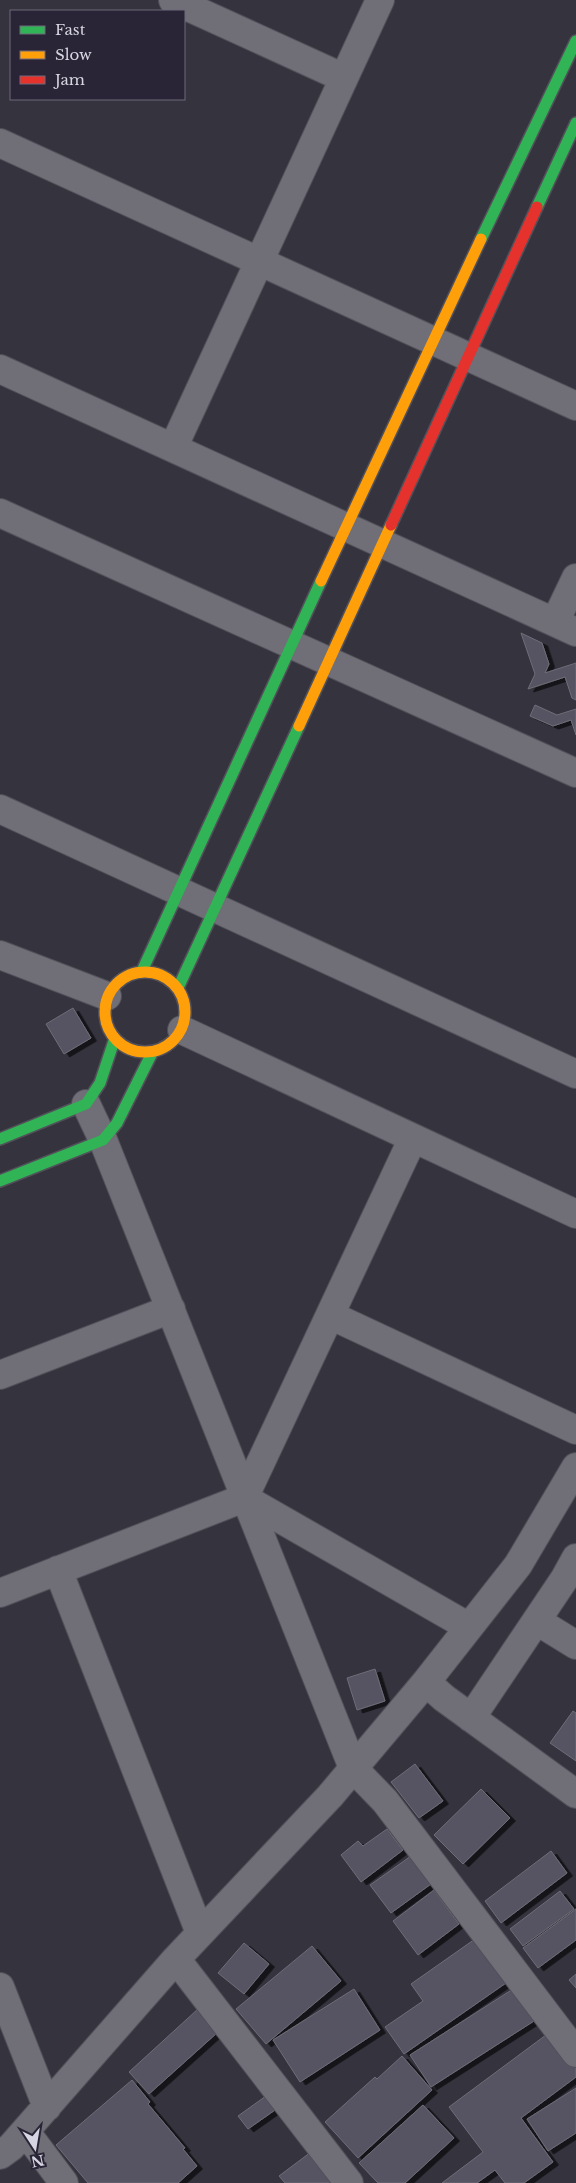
<svg xmlns="http://www.w3.org/2000/svg" width="576" height="2183" font-family="'Libre Baskerville',serif">
	<style>
		.building { fill: #575363; stroke: #6f6d77; filter: url(#shadow) }
		.lines { fill: none; stroke-linecap: round; stroke-linejoin: round }
		.street-casing { stroke: #52515a; stroke-width: 30 }
		.fast-casing { stroke: #52515a; stroke-width: 14 }
		.slow-casing { stroke: #52515a; stroke-width: 14 }
		.jam-casing { stroke: #52515a; stroke-width: 14 }
		.street { stroke: #706e76; stroke-width: 28 }
		.fast { stroke: #30b455; stroke-width: 11 }
		.slow { stroke: #ff9f0a; stroke-width: 11 }
		.jam { stroke: #e5322d; stroke-width: 11 }
	</style>
	<defs>
		<filter id="shadow"><feDropShadow dx="5.5" dy="3" stdDeviation="0" flood-color="#0009"/></filter>
	</defs>
	<rect width="100%" height="100%" fill="#35333e"/>
	<path class="building" d="M521 633 542 643 549 664 545 673 576 663V700L572 698 565 677 528 689 535 674Z
		M535 705 557 715 576 709V735L571 720 553 726 530 716Z
		M73 1008 91 1038 64 1054 46 1024Z
		M375 1669 385 1701 357 1710 347 1678Z
		M573 1711 576 1713V1761L550 1743Z
		M415 1764 443 1801 419 1818 391 1782Z
		M481 1789 510 1818 463 1864 434 1835Z
		M387 1829 403 1850 361 1882 341 1855 358 1841 363 1846Z
		M551 1851 567 1873 501 1923 485 1901Z
		M411 1856 431 1884 391 1913 370 1885Z
		M434 1890 459 1924 418 1955 393 1921Z
		M560 1891 574 1909 523 1946 510 1929Z
		M576 1909V1940L538 1968 523 1948Z
		M475 1939 506 1983 404 2054 385 2027 423 2001 411 1984Z
		M244 1943 269 1964 244 1994 218 1973Z
		M312 1946 341 1981 266 2044 236 2009Z
		M576 1974V1988L569 1980Z
		M354 1989 380 2030 300 2082 273 2040Z
		M513 1989 534 2021 431 2087 410 2055Z
		M198 2009 218 2032 149 2094 129 2072Z
		M550 2032 576 2067V2077L521 2118 553 2162 524 2183H505L495 2170 477 2183H442L483 2152 449 2107Z
		M402 2056 432 2090 358 2158 325 2122 375 2077 377 2079Z
		M132 2080 150 2102 148 2104 185 2148 183 2149 197 2166 178 2183H88L56 2145Z
		M576 2088V2133L548 2151 527 2119Z
		M266 2096 275 2110 248 2129 238 2116Z
		M423 2105 454 2138 405 2183H378L359 2163Z
		M311 2152 335 2183H285L279 2176Z"/>
	<g class="lines">
		<g class="street-casing">
			<path id="street" d="M173 0 344 78
				M0 143 576 406
				M0 369 576 632
				M173 448 380 0
				M0 513 576 773
				M555 622 576 578
				M0 809 576 1074
				M0 955 107 996
				M182 1030 576 1214
				M86 1104 103 1140 353 1768 385 1801 576 2053
				M330 1315 576 1430
				M0 1375 171 1309
				M244 1498 469 1627
				M58 1570 200 1933
				M0 1593 244 1498 413 1138
				M537 1621 576 1645
				M426 1682 444 1698 576 1794
				M471 1718 565 1578 576 1558
				M176 1959 349 2183
				M0 1987 47 2107
				M25 2131 64 2183
				M0 2155 11 2147 176 1959 330 1796 426 1682 518 1565 576 1467"/>
		</g>
		<g class="fast-casing">
			<path id="fast" d="M537 207 576 123
				M481 239 576 41
				M142 971 321 581
				M178 988 299 726
				M0 1139 86 1104 100 1083 114 1041
				M0 1181 103 1140 117 1123 152 1053"/>
		</g>
		<g class="slow-casing">
			<path id="slow" d="M321 581 481 239
				M299 726 391 525
				M105 1012a40 40 0 1 1 80 0a40 40 0 1 1-80 0Z"/>
		</g>
		<g class="jam-casing">
			<path id="jam" d="M391 525 537 207"/>
		</g>
		<use href="#street" class="street"/>
		<use href="#fast" class="fast"/>
		<use href="#slow" class="slow"/>
		<use href="#jam" class="jam"/>
	</g>
	<rect x="10" y="10" width="175" height="90" fill="#292537" stroke="#6f6b7b"/>
	<rect x="20" y="26" width="25" height="8" fill="#30b455" stroke="#6f6b7b"/>
	<text x="55" y="35" font-size="15" fill="#d7d5e1">Fast</text>
	<rect x="20" y="51" width="25" height="8" fill="#ff9f0a" stroke="#6f6b7b"/>
	<text x="55" y="60" font-size="15" fill="#d7d5e1">Slow</text>
	<rect x="20" y="76" width="25" height="8" fill="#e5322d" stroke="#6f6b7b"/>
	<text x="55" y="85" font-size="15" fill="#d7d5e1">Jam</text>
	<g transform="translate(35 2148) rotate(168)" stroke="#292537" stroke-width="4" paint-order="stroke">
	<path d="M0-4L9 19L0 12L-9 19Z" fill="#d7d5e1"/>
	<text y="-8" font-size="14" font-weight="bold" text-anchor="middle" fill="#d7d5e1">N</text>
	</g>
</svg>
